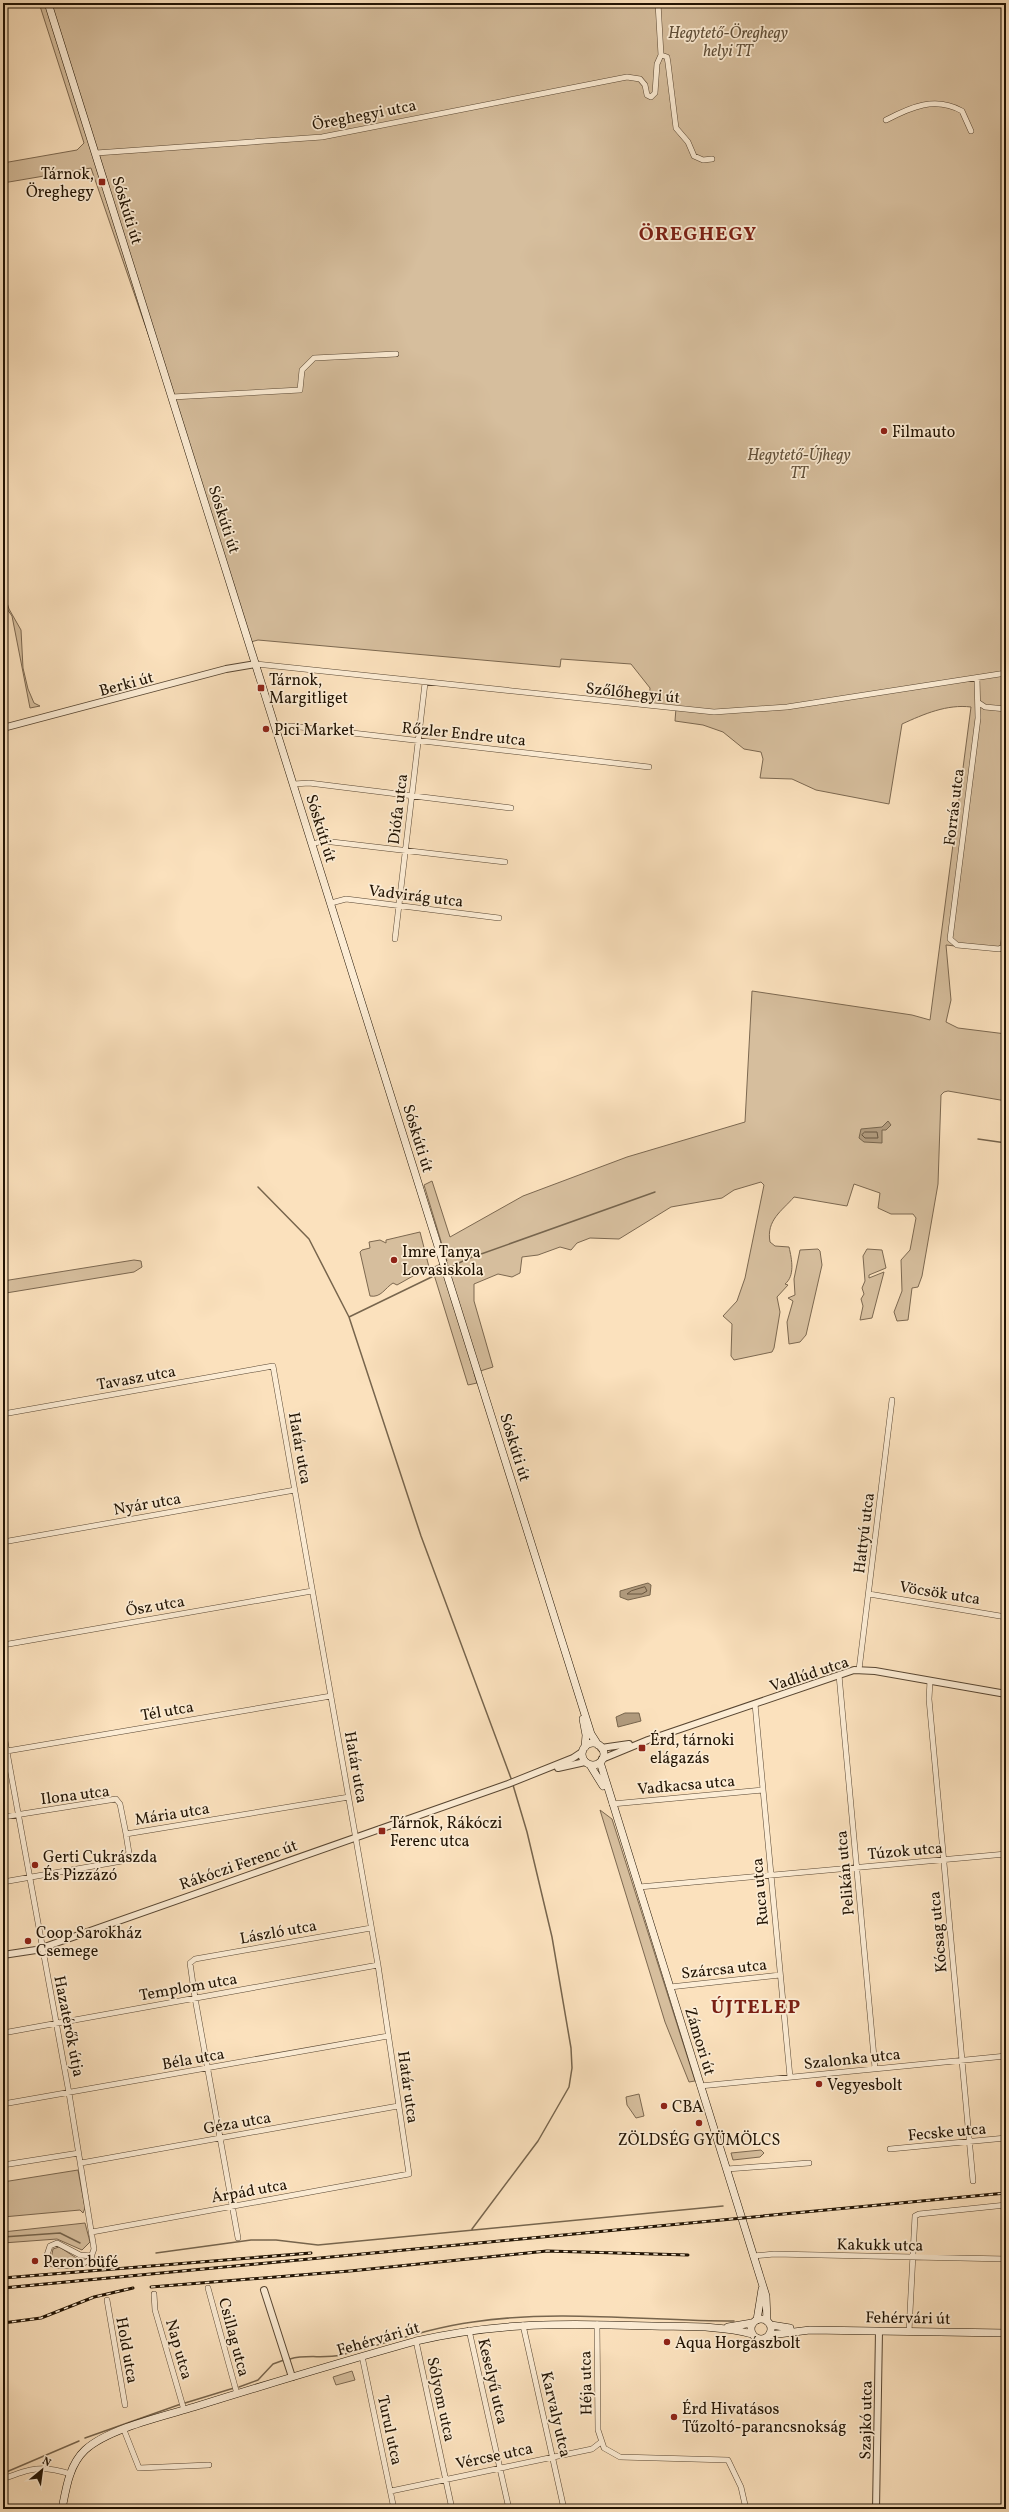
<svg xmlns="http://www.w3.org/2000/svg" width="1009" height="2512" font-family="Vollkorn,serif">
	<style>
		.green { fill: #d6be9d; stroke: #7c6850 }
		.water { fill: #b19b7e; stroke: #77654d }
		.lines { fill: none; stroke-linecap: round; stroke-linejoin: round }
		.shore { stroke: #695740; stroke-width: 1 }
		.stream { stroke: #77654d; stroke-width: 1.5 }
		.minor-casing { stroke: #584632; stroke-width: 6 }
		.tertiary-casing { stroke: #584632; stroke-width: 8 }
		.secondary-casing { stroke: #211303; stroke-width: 8 }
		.minor { stroke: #fcecd4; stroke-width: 5 }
		.tertiary { stroke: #fcecd4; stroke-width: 6 }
		.secondary { stroke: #fcecd4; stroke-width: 7 }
		.rail-casing { stroke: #211303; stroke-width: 3 }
		.rail { stroke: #fcecd4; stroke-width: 1.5; stroke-dasharray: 4.5; stroke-linecap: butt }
		.poi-dot { fill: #8f2418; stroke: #fcecd4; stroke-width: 1.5 }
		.labels { text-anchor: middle; stroke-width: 3.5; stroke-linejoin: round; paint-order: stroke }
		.park-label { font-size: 16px; font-style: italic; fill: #604f39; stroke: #fcecd4 }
		.street-label { font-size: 16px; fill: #211303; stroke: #fcecd4 }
		.poi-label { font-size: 16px; fill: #211303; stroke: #fcecd4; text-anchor: start }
		.district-label { font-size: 20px; font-weight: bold; letter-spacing: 1px; fill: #7a1f14; stroke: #fcecd4 }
	</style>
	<rect width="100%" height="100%" fill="#fbe1bd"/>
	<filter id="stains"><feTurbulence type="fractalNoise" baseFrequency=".005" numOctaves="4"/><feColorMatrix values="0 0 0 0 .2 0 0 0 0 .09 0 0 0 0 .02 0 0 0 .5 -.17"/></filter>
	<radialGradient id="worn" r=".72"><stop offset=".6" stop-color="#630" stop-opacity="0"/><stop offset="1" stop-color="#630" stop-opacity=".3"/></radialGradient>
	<path class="green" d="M39 3H1006V918L1001 951 946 945 951 1000 946 1022 958 1028 1006 1034V1101L948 1091 944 1092 941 1095 938 1184 922 1276 918 1287 912 1288 908 1320 897 1321 894 1312 902 1291 901 1260 910 1250 916 1218 913 1214H891L878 1208 880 1193 854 1184 847 1206 794 1197C782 1211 766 1220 770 1242L775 1246 789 1247C792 1260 795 1276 785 1284L788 1285 777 1297 780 1312 774 1348 772 1352 734 1360 731 1356 732 1324 723 1316 737 1301 745 1278 764 1185 761 1182 734 1190 722 1198 671 1207 619 1239 590 1238 577 1243 571 1250 560 1247 538 1255 522 1257 520 1273 512 1277 498 1274 474 1284V1301L493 1367 474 1373 477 1383 468 1385 432 1268 447 1261 424 1185 432 1181 450 1237 523 1196 627 1157 745 1122 752 991 912 1015 930 1020 971 707C947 704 924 714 902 724L889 804 816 790 792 779 760 778 763 759 761 752 744 749 723 732 703 725 675 721 676 708 649 705 650 688 631 664 561 659 560 667 258 640 247 643 167 389 91 168 3 183V163L77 150 84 143Z
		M3 590 9 609 21 630 23 668 28 689 34 703 40 706 30 708 12 616 7 609Z
		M420 1232 429 1267 397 1285 393 1283C385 1288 381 1298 370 1296L360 1252 362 1250 370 1248 369 1242 380 1240 386 1243V1240Z
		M818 1249 820 1251 822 1265 806 1335 800 1342 789 1344 787 1322 793 1301 788 1298 795 1295 794 1279 800 1250Z
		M867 1249 882 1250 886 1268 869 1275V1278L884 1272 872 1318 860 1320 863 1306 861 1299 864 1294 862 1288 865 1281 863 1256Z
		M134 1260 141 1261 142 1267 134 1272 6 1293 3 1281Z
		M600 1810 612 1819 695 2081 689 2082 665 2022Z
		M639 2094 644 2116 636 2118 627 2105 626 2097Z
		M761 2150 764 2153 760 2157 733 2160 731 2153Z
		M78 2170 85 2208 83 2213 80 2210 3 2217V2182Z
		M85 2223 90 2242 82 2250 57 2239 3 2243V2232Z
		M59 2247 61 2248 81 2261 56 2263 51 2259 53 2249Z
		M352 2371 355 2380 336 2385 333 2377Z"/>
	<path class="water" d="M888 1121 891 1125 886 1130H882V1143L864 1142 859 1138 861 1129 882 1127Z
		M648 1583 651 1585 650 1595 628 1600 620 1597V1591Z
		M625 1713H639L641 1721 618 1727 616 1717Z"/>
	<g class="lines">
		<path class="shore" d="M865 1132H877L878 1138H865L862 1135Z
			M645 1587 647 1591 642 1594H627L631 1591Z"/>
		<path class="stream" d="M978 1139 1006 1143
			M258 1187 309 1239 349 1317 421 1536 512 1781
			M447 1269 467 1259 655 1192
			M349 1317 444 1271
			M472 2229 538 2141 569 2087 572 2068 571 2048 552 1937 527 1832 513 1785
			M3 2237 60 2233 80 2243
			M156 2253 251 2240H276L318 2245 723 2206
			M290 2359C307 2354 323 2359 341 2355 385 2344 428 2328 473 2322 559 2309 648 2321 734 2321
			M239 2387 258 2380 273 2364 284 2360
			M185 2403 234 2388
			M85 2438 181 2404
			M4 2473 79 2441"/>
		<g class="minor-casing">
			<path id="minor" d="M658 3 661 55
				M661 55 667 57 668 63 676 128 688 142 694 156 703 160 712 159
				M886 120C911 107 935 96 962 111L971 131
				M96 153 322 137 627 77 640 79 645 85 647 95 651 97 655 93 657 64 661 55
				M172 397 300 390 302 370 314 358 396 354
				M256 664 714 712 787 707 1006 673
				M977 678 978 718 950 939 957 945 999 949 1003 947 1006 924
				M979 703 985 707 1006 709
				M276 728 291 726 649 767
				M294 784 309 783 511 808
				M313 844 322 841 332 842 505 862
				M331 903 346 899 499 918
				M395 939 425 683
				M3 1414 273 1366 378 1965 409 2174 92 2232
				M3 1542 295 1490
				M869 1594 1006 1617
				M3 1645 312 1591
				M859 1670 892 1400
				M839 1675 875 2068
				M930 1681 929 1699 973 2181
				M755 1704 790 2077
				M3 1730 69 2093 94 2249 90 2260C81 2266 60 2268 50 2263L47 2255 50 2246 57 2243 80 2255 92 2256
				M7 1751 331 1696
				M612 1804 763 1790
				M3 1817 116 1799 120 1804 126 1834
				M3 1882 122 1861 129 1853 126 1834 349 1797
				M639 1887 1006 1854
				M670 1987 780 1975
				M3 2033 378 1965
				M700 2086 1006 2056
				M3 2104 388 2036
				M890 2149 1006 2138
				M81 2163 398 2106
				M3 2165 79 2153
				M727 2169 809 2163
				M238 2238 195 1998 190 1963 195 1959 371 1928
				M753 2256 774 2254 1006 2259
				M208 2288 237 2394
				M154 2294 155 2310 184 2410
				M107 2300 125 2405
				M597 2324 598 2430 604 2448 620 2457 728 2460 741 2487 746 2509
				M523 2325 564 2509
				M469 2330 509 2509
				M909 2331 915 2216 919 2214 1006 2205
				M416 2341 452 2509
				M362 2356 394 2509
				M124 2430 139 2468 209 2465
				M3 2479C31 2468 41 2465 71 2474
				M391 2491 592 2449 601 2442"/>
		</g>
		<g class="tertiary-casing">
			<path id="tertiary" d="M3 728 226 669 256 664
				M601 1748 629 1744
				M602 1759 648 1740 854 1670 875 1671 1006 1694
				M558 1768 585 1762
				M3 1955 36 1950 508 1784 573 1758 582 1752
				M264 2290 292 2377
				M876 2509 879 2331"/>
		</g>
		<g class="secondary-casing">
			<path id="secondary" d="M48 3 591 1734 598 1745
				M583 1719 586 1735 585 1747
				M582 1754a11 11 0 1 1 22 0a11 11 0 1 1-22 0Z
				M600 1762 766 2296 767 2321
				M590 1765 603 1786
				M751 2329a10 10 0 1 1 20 0a10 10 0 1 1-20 0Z
				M757 2320 762 2289
				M771 2325 790 2328
				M728 2327 752 2323
				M770 2335 810 2330 1006 2333
				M62 2509C66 2489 69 2465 85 2450 107 2429 164 2416 194 2407 268 2384 341 2362 416 2341 498 2322 568 2323 652 2326 685 2327 719 2325 752 2334"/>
		</g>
		<use href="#minor" class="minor"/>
		<use href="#tertiary" class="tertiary"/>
		<use href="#secondary" class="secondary"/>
		<g class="rail-casing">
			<path id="rail" d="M3 2278 311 2253
				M151 2287 350 2271 547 2251 688 2255
				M3 2288 1006 2193
				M3 2323 41 2318 94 2297 133 2288"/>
		</g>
		<use href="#rail" class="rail"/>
	</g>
	<g class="poi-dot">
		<rect x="98" y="178" width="8" height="8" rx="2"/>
		<circle cx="884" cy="431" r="4"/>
		<rect x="257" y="684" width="8" height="8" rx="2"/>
		<circle cx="266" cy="729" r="4"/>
		<circle cx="394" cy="1260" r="4"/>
		<rect x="638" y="1744" width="8" height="8" rx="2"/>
		<rect x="378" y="1827" width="8" height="8" rx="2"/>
		<circle cx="35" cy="1865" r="4"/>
		<circle cx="28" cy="1941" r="4"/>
		<circle cx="819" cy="2084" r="4"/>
		<circle cx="664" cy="2106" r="4"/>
		<circle cx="699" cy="2123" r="4"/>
		<circle cx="35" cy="2261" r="4"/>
		<circle cx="667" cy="2342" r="4"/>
		<circle cx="674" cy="2417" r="4"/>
	</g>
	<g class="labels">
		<g class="park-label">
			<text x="728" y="38">Hegytető-Öreghegy<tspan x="728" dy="18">helyi TT</tspan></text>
			<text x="799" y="460">Hegytető-Újhegy<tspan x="799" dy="18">TT</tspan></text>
		</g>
		<g class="street-label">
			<text transform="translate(364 114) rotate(-11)" y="6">Öreghegyi utca</text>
			<text transform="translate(128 210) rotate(73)" y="6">Sóskúti út</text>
			<text transform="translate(225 519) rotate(72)" y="6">Sóskúti út</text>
			<text transform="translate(126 683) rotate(-15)" y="6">Berki út</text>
			<text transform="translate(633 692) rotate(6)" y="6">Szőlőhegyi út</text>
			<text transform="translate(464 733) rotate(6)" y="6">Rőzler Endre utca</text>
			<text transform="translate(953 807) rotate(-83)" y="6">Forrás utca</text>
			<text transform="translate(397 809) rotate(-83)" y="6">Diófa utca</text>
			<text transform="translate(322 828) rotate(73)" y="6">Sóskúti út</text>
			<text transform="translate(416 895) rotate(7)" y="6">Vadvirág utca</text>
			<text transform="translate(419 1138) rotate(73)" y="6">Sóskúti út</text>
			<text transform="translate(136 1377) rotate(-10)" y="6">Tavasz utca</text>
			<text transform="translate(516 1447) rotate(73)" y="6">Sóskúti út</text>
			<text transform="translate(301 1448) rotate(80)" y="6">Határ utca</text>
			<text transform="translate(147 1503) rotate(-10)" y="6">Nyár utca</text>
			<text transform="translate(863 1533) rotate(-83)" y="6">Hattyú utca</text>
			<text transform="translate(940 1592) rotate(9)" y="6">Vöcsök utca</text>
			<text transform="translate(155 1605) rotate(-10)" y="6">Ősz utca</text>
			<text transform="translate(809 1673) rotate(-18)" y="6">Vadlúd utca</text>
			<text transform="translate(167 1710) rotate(-10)" y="6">Tél utca</text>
			<text transform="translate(357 1767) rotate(80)" y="6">Határ utca</text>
			<text transform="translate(686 1784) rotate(-5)" y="6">Vadkacsa utca</text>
			<text transform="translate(75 1794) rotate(-7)" y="6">Ilona utca</text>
			<text transform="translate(172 1813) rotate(-9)" y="6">Mária utca</text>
			<text transform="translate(905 1850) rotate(-5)" y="6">Túzok utca</text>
			<text transform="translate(238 1864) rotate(-19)" y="6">Rákóczi Ferenc út</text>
			<text transform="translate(844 1873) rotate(-95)" y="6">Pelikán utca</text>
			<text transform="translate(759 1892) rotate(-95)" y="6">Ruca utca</text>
			<text transform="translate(278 1931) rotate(-10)" y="6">László utca</text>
			<text transform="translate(937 1932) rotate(-95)" y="6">Kócsag utca</text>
			<text transform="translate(724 1968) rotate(-6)" y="6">Szárcsa utca</text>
			<text transform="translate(188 1986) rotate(-10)" y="6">Templom utca</text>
			<text transform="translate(70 2026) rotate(79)" y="6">Hazatérők útja</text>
			<text transform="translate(701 2041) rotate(73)" y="6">Zámori út</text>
			<text transform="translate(193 2058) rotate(-10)" y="6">Béla utca</text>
			<text transform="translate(852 2058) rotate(-6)" y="6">Szalonka utca</text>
			<text transform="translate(409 2087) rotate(82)" y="6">Határ utca</text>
			<text transform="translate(237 2122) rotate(-10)" y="6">Géza utca</text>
			<text transform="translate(947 2131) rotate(-5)" y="6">Fecske utca</text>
			<text transform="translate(249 2190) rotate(-10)" y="6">Árpád utca</text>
			<text transform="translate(880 2244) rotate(1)" y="6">Kakukk utca</text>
			<text transform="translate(908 2317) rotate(1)" y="6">Fehérvári út</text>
			<text transform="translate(235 2337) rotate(75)" y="6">Csillag utca</text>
			<text transform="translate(378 2338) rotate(-16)" y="6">Fehérvári út</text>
			<text transform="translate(180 2349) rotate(74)" y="6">Nap utca</text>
			<text transform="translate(128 2350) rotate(80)" y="6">Hold utca</text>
			<text transform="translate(494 2381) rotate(77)" y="6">Keselyű utca</text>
			<text transform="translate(585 2383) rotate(-91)" y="6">Héja utca</text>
			<text transform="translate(442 2399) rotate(78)" y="6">Sólyom utca</text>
			<text transform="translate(557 2414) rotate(77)" y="6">Karvaly utca</text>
			<text transform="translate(865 2420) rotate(-89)" y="6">Szajkó utca</text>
			<text transform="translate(391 2430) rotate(78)" y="6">Turul utca</text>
			<text transform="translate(494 2455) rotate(-12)" y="6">Vércse utca</text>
		</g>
		<g class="poi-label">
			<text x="94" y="179" text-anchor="end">Tárnok,<tspan x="94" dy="18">Öreghegy</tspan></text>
			<text x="892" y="437">Filmauto</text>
			<text x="269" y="685">Tárnok,<tspan x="269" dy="18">Margitliget</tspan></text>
			<text x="274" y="735">Pici Market</text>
			<text x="402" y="1257">Imre Tanya<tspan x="402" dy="18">Lovasiskola</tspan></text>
			<text x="650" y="1745">Érd, tárnoki<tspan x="650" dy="18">elágazás</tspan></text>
			<text x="390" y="1828">Tárnok, Rákóczi<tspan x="390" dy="18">Ferenc utca</tspan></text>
			<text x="43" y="1862">Gerti Cukrászda<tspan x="43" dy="18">És Pizzázó</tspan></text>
			<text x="36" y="1938">Coop Sarokház<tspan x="36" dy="18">Csemege</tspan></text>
			<text x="827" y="2090">Vegyesbolt</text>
			<text x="672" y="2112">CBA</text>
			<text x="699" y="2145" text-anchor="middle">ZÖLDSÉG GYÜMÖLCS</text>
			<text x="43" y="2267">Peron büfé</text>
			<text x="675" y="2348">Aqua Horgászbolt</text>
			<text x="682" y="2414">Érd Hivatásos<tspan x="682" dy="18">Tűzoltó-parancsnokság</tspan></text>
		</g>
		<g class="district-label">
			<text x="698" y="240">ÖREGHEGY</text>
			<text x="756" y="2013">ÚJTELEP</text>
		</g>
	</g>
	<rect width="1009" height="2512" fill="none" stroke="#fbe1bd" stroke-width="16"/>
	<rect x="4" y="4" width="1001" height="2504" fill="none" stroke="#211303" stroke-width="2"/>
	<rect x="8" y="8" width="993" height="2496" fill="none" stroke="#211303"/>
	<g transform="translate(42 2470) rotate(29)" stroke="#fcecd4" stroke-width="3" paint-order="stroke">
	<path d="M0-3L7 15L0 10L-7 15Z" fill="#211303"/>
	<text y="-6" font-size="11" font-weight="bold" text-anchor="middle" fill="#211303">N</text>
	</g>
	<rect width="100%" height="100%" filter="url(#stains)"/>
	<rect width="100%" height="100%" fill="url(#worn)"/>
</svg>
